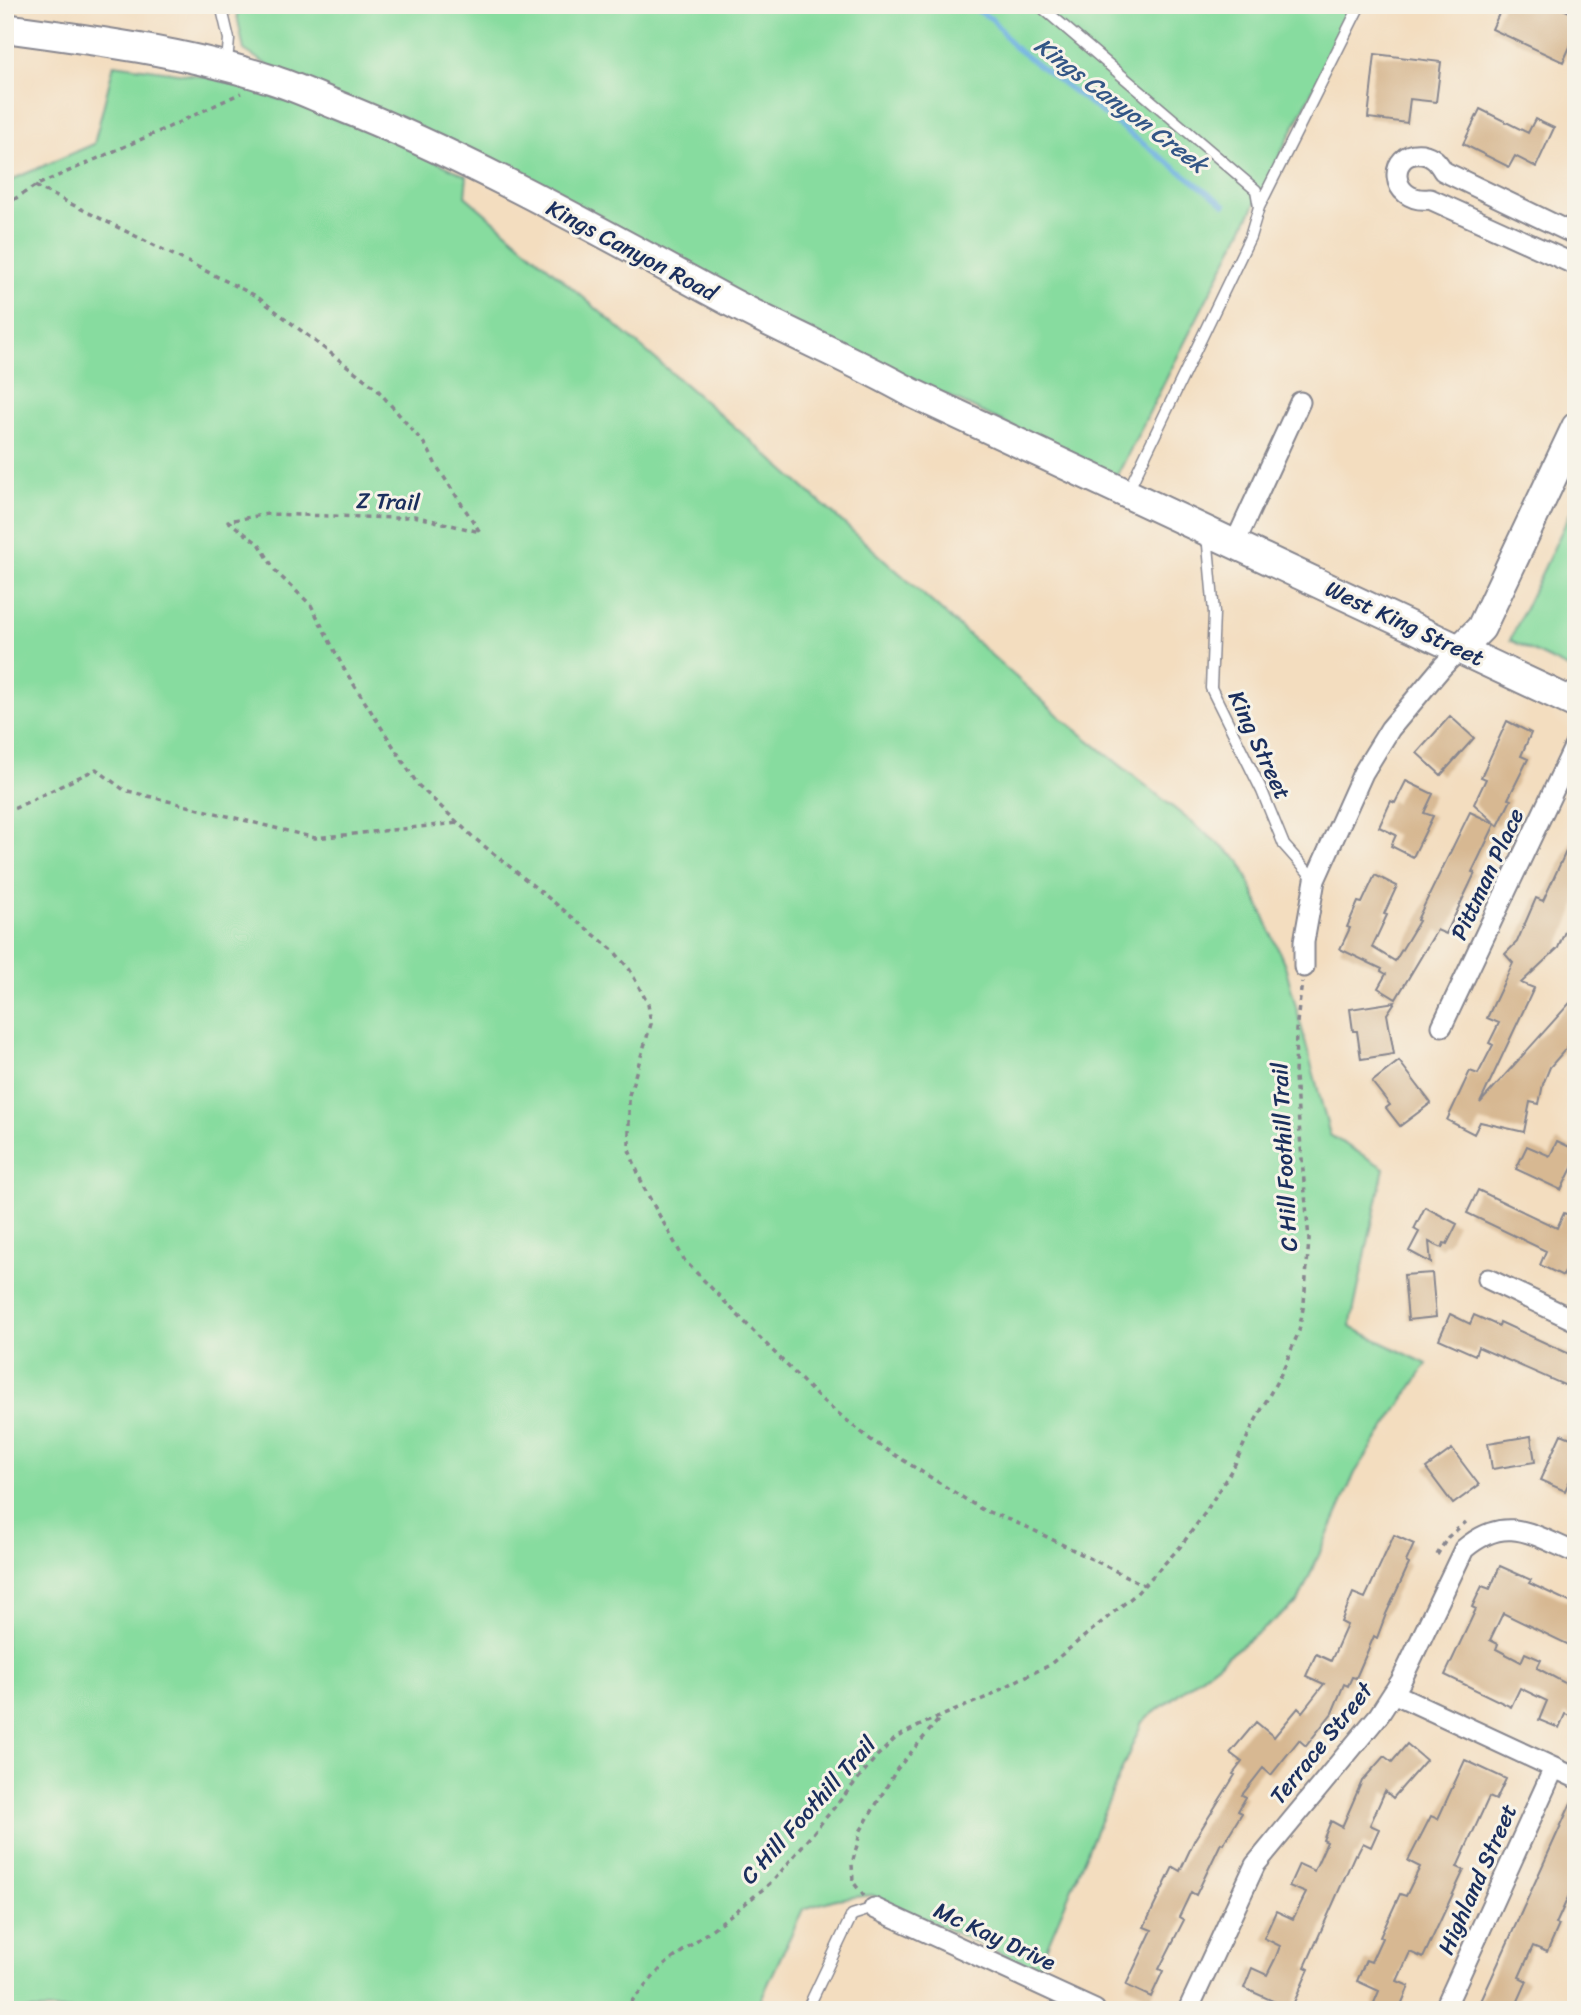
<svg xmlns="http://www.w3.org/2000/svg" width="1581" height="2015" font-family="Sriracha,sans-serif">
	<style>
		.green { fill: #87dc9f; stroke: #51867e; stroke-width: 2 }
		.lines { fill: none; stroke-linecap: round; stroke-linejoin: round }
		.stream { stroke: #6cb0e2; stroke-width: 5 }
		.building { fill: #d7b892 }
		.lane-casing { stroke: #87868e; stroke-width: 13 }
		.street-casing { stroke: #87868e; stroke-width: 23 }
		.secondary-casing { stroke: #87868e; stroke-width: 32 }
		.path { stroke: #87868e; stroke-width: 3.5; stroke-dasharray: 5 5; stroke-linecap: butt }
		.lane { stroke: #fff; stroke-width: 10 }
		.street { stroke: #fff; stroke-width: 19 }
		.secondary { stroke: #fff; stroke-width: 28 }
		.labels { text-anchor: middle; stroke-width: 6; stroke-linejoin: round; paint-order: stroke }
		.street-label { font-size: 23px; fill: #1b2f5e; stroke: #f7f3e8 }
		.water-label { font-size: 24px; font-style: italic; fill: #335686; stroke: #f7f3e8 }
	</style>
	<rect width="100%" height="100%" fill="#f7f3e8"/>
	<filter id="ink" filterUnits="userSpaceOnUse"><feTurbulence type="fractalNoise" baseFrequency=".0143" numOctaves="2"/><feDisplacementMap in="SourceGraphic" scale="14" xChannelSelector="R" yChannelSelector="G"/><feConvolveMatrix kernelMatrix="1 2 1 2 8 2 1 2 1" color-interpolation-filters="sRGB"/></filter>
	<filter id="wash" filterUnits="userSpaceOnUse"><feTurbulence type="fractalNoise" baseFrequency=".00686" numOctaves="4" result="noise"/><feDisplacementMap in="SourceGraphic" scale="28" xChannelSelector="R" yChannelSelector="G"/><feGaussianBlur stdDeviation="1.57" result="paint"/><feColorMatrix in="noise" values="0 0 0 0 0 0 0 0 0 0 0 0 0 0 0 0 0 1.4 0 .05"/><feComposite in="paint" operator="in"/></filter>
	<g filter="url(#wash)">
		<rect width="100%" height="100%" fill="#f3ddbf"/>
		<path class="green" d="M235 5H1356L1117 476 319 98 244 50Z
			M114 64 213 78 293 103 385 137 467 176 465 196 765 453 1065 721 1240 861 1285 965 1330 1135 1384 1168 1350 1327 1427 1364 1355 1473 1298 1602 1142 1722 1037 1970 872 1895 836 1899 803 1909 756 2010H5V186L18 177 94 144Z
			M1576 501V672L1510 640Z"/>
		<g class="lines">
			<path class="stream" d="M967 5 992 19 1014 47 1225 205"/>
		</g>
		<g id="blocks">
			<path class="building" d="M1503 5H1555L1576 15V34L1563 62 1492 29Z
				M1375 54 1441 62 1436 102 1410 99 1407 123 1368 118Z
				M1480 109 1528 133 1535 119 1554 128 1536 167 1515 156 1509 167 1463 144Z
				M1450 716 1474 738 1441 775 1417 753Z
				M1507 721 1531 733 1521 756 1528 759 1508 799 1511 800 1498 826 1474 804 1486 779 1481 777Z
				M1406 781 1433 794 1424 813 1433 816 1413 857 1391 846 1396 835 1379 827 1391 801 1395 803Z
				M1470 812 1495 824 1472 872 1475 873 1446 934 1437 930 1396 999 1378 988 1386 974 1381 971 1382 969 1340 949 1350 928 1347 927 1358 902 1362 903 1375 875 1397 886 1384 914 1387 915 1372 947 1395 961 1419 921 1417 920Z
				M1576 830V903L1572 915 1558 948 1521 983 1534 988 1480 1103 1576 996V1037L1550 1067 1543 1084 1539 1104 1530 1102 1524 1132 1480 1122 1474 1134 1447 1120 1470 1071 1478 1074 1493 1045 1489 1043 1499 1023 1487 1018 1513 963 1505 954 1517 942 1536 898 1543 901Z
				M1395 1002 1387 1014 1394 1054 1361 1059 1357 1031H1353L1350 1009Z
				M1399 1061 1431 1103 1400 1126 1386 1108 1390 1105 1372 1082Z
				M1557 1141 1576 1150V1160L1561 1190 1516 1169 1527 1146 1550 1156Z
				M1478 1190 1557 1228 1564 1213 1576 1218V1278L1565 1272 1563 1276 1540 1265 1546 1251 1467 1213Z
				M1425 1207 1457 1224 1447 1244 1444 1243 1442 1248 1429 1242 1431 1263 1409 1251 1419 1232 1414 1229Z
				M1432 1273 1436 1317 1408 1320 1404 1275Z
				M1450 1314 1470 1324 1474 1315 1499 1326 1500 1322 1576 1357V1377L1571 1388 1478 1347 1475 1355 1439 1339Z
				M1561 1434 1576 1440V1467L1565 1491 1540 1480Z
				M1531 1436 1535 1462 1492 1469 1488 1443Z
				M1452 1449 1479 1485 1453 1504 1426 1468Z
				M1394 1535 1414 1544 1406 1562 1409 1564 1386 1614 1377 1638 1374 1636 1356 1678 1352 1677 1348 1686 1344 1684 1332 1713 1306 1746 1299 1740 1271 1775 1263 1768 1242 1795 1246 1797 1238 1811 1242 1813 1223 1844 1221 1843 1196 1895 1191 1892 1179 1917 1184 1920 1159 1969 1163 1971 1151 1997 1126 1985 1152 1930 1144 1927 1173 1867 1180 1871 1195 1839 1235 1775 1233 1774 1242 1762 1230 1753 1256 1722 1274 1737 1298 1708 1302 1712 1324 1684 1306 1676 1316 1654 1331 1661 1347 1625 1341 1622 1353 1593 1365 1598Z
				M1500 1566 1531 1580 1529 1583 1576 1605V1646L1570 1643 1569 1645 1503 1613 1490 1640 1498 1644 1496 1649 1521 1662 1525 1653 1541 1660 1537 1668 1576 1689V1718L1565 1714 1559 1728 1539 1720 1547 1701 1520 1688 1511 1707 1445 1675 1476 1609 1472 1607 1482 1586 1490 1589Z
				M1407 1744 1426 1760 1393 1798 1385 1791 1370 1825 1379 1829 1371 1847 1363 1843 1357 1855 1355 1854 1305 1967 1309 1969 1291 2009 1244 1988 1252 1968 1267 1975 1275 1959 1280 1946 1264 1938 1276 1911 1293 1919 1306 1893 1289 1886 1299 1864 1314 1871 1327 1842 1323 1840 1331 1821 1342 1827 1362 1781 1384 1756 1392 1762Z
				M1465 1760 1506 1779 1496 1800 1489 1797 1457 1867 1464 1870 1423 1958 1410 1952 1397 1981 1409 1986 1399 2010H1371L1379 1991 1357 1981 1366 1960 1371 1962 1382 1938 1380 1937 1400 1894 1406 1896 1420 1867 1408 1861 1431 1816 1438 1819Z
				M1576 1792V1898L1569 1895 1556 1924 1559 1925 1547 1952 1533 1946 1519 1977 1527 1981 1514 2010H1477Z"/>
		</g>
	</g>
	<g filter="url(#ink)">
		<use href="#blocks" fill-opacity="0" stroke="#87868e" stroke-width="2"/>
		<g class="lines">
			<g class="lane-casing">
				<path id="lane" d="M221 5 229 39 227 63
					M1039 5 1256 190 1259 207 1250 237 1128 491
					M1259 207 1360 5
					M1207 534 1214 613 1211 688 1262 791 1284 845 1315 880
					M807 2010 852 1915 874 1908"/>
			</g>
			<g class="street-casing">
				<path id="street" d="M1576 235 1443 171C1438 162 1433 156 1422 154 1387 150 1388 204 1430 199L1576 265
					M1235 543 1300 402
					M1304 967V942L1315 880 1363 773 1390 729 1443 666 1460 649
					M1442 1026 1576 743
					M1488 1279 1576 1321
					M1393 1693 1576 1778
					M874 1908 1095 2010
					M1188 2010 1255 1865 1379 1715 1401 1681 1464 1549C1506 1513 1533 1535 1576 1553
					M1444 2010 1554 1768"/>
			</g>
			<g class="secondary-casing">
				<path id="secondary" d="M5 28C94 40 184 52 270 79 293 86 316 97 339 106 472 159 597 230 723 298 785 332 850 358 912 393L1576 704
					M1460 649 1481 628 1576 427"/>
			</g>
			<path class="path" d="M35 186 256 296 376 388 427 447 436 465 480 532 414 516 396 518 268 514 228 521 260 545 276 572 311 605 344 669 418 785 473 837 613 950 630 970 648 1004 651 1024 629 1095V1150L644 1188 685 1261 817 1396 871 1440 981 1509 1027 1527 1144 1585
				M5 205 35 186 169 127 241 93
				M5 813 96 769 124 790 315 838 458 823
				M1437 1555 1448 1537 1466 1522
				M864 1896 853 1882 852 1864 861 1830 897 1769 940 1718
				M624 2010 663 1966 740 1908 774 1880 877 1756 897 1737 927 1722 987 1697 1020 1679 1048 1666 1136 1594 1180 1547 1205 1513 1234 1466 1253 1425 1282 1372 1299 1331 1304 1303 1309 1240 1295 1077 1296 1030 1302 982"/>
			<use href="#lane" class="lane"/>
			<use href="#street" class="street"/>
			<use href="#secondary" class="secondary"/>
		</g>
	</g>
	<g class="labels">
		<g class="street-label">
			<text transform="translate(632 250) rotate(28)" y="8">Kings Canyon Road</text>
			<text transform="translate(388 501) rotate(2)" y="8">Z Trail</text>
			<text transform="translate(1405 623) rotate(25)" y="8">West King Street</text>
			<text transform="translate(1260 745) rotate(65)" y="8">King Street</text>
			<text transform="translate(1487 874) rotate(-65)" y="8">Pittman Place</text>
			<text transform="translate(1284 1157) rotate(-93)" y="8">C Hill Foothill Trail</text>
			<text transform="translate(1321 1743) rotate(-51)" y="8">Terrace Street</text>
			<text transform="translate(808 1810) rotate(-48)" y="8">C Hill Foothill Trail</text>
			<text transform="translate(1477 1879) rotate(-66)" y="8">Highland Street</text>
			<text transform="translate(995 1936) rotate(25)" y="8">Mc Kay Drive</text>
		</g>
		<g class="water-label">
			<text transform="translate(1121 105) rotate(37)" y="8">Kings Canyon Creek</text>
		</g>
	</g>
	<rect width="1581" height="2015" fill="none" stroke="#f7f3e8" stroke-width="28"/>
</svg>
